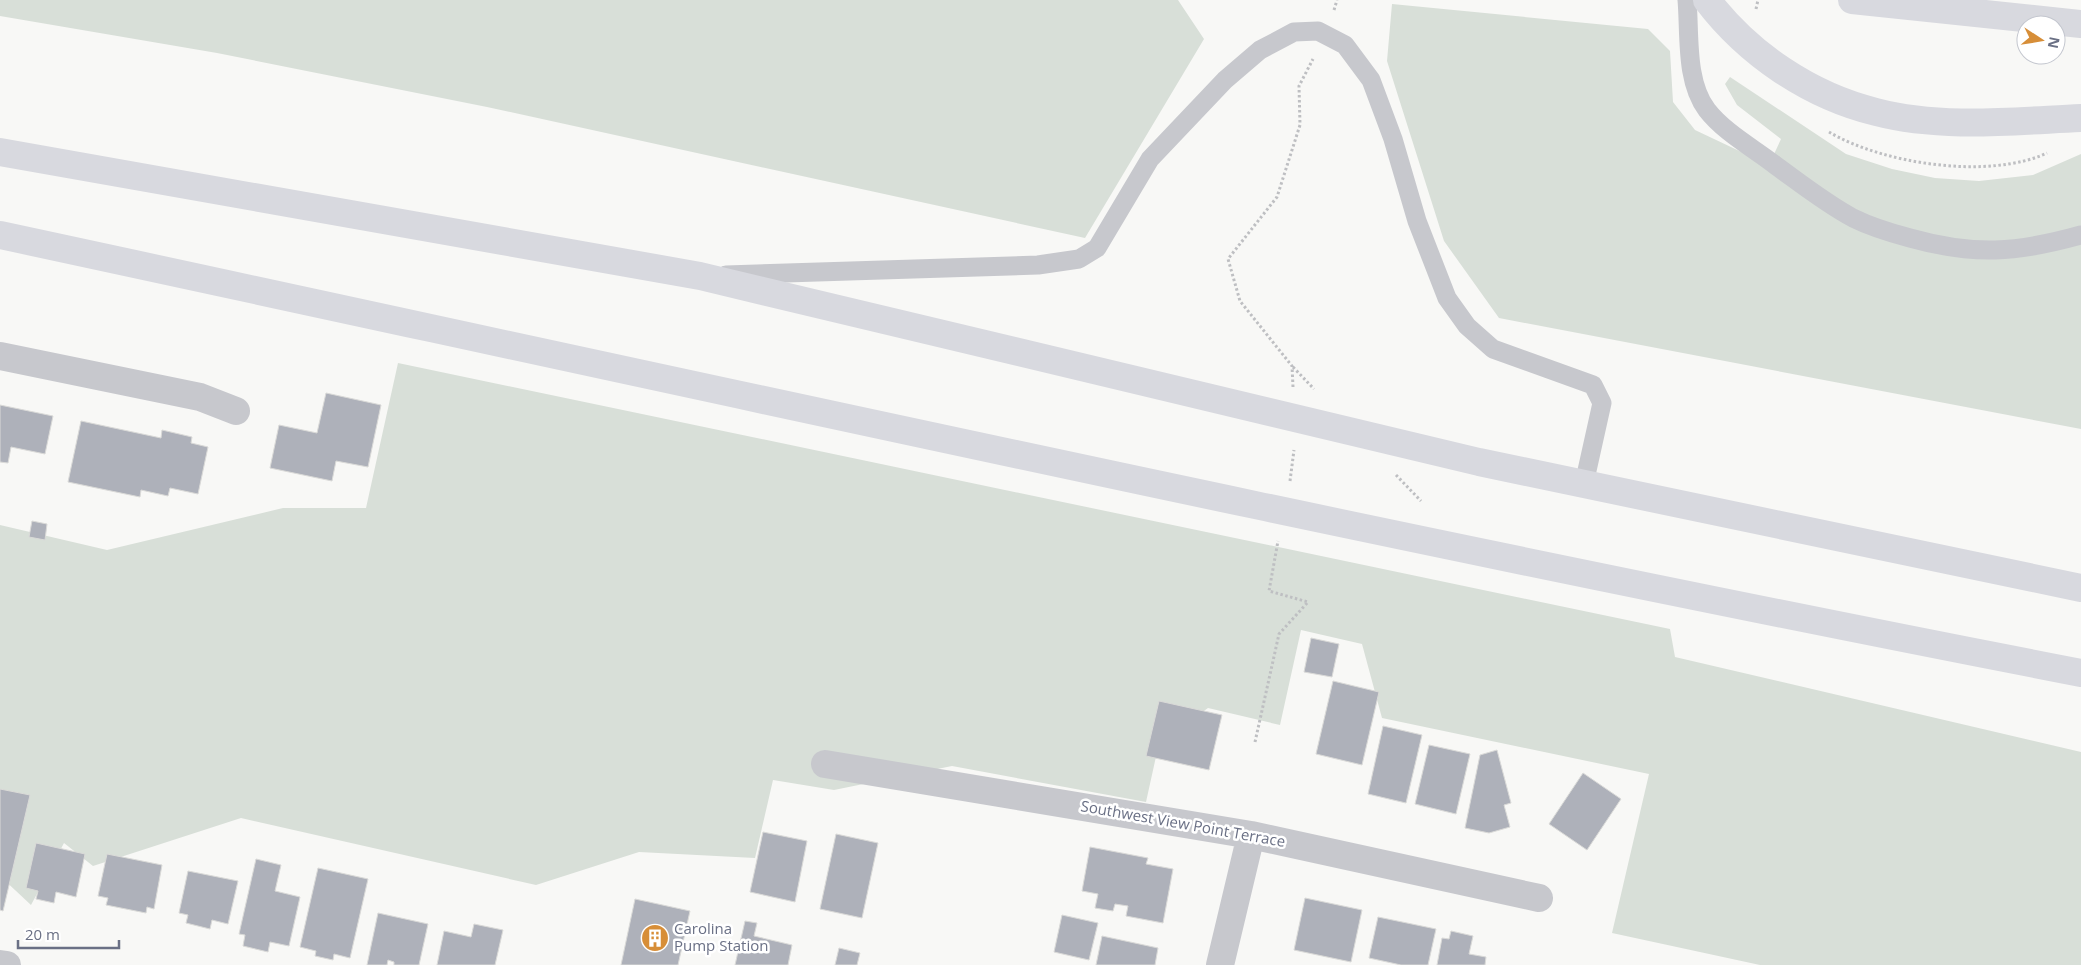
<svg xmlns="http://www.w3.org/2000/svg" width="2081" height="965" font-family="'Open Sans',sans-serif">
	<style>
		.green { fill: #d8dfd8 }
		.building { fill: #aeb1ba; stroke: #dadad8 }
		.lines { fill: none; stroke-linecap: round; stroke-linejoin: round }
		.path { stroke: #bebfc2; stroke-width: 3; stroke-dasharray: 2.5 2.5; stroke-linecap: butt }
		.service { stroke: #c7c8cd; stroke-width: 19 }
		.minor { stroke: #c7c8cd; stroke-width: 28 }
		.tertiary { stroke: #c7c8cd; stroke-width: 28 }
		.primary { stroke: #d8d9df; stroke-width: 28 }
		.motorway { stroke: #d8d9df; stroke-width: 28 }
		.labels { text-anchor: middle; stroke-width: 5; stroke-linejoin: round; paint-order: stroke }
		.street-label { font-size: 15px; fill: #6a7085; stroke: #fff }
		.poi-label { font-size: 15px; fill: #6a7085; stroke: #fff; text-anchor: start }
	</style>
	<rect width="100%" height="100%" fill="#f8f8f6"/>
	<path class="green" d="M0 0H1178L1204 39 1085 238 487 107 217 53 0 16Z
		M1392 4 1648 29 1670 51 1673 102 1695 130 1769 165 1781 139 1737 105 1725 84 1730 77 1846 154 1892 169 1935 178 1979 181 2033 175 2081 154V429L1499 318 1444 241 1387 61Z
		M398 363 1670 629 1675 657 2081 752V965H1760L1612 933 1649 774 1382 718 1362 644 1301 630 1280 725 1208 708 1159 743 1146 802 952 766 834 790 773 780 755 858 639 852 536 885 241 818 93 866 64 843 31 905 0 876V525L107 550 283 508H366Z"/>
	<path class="building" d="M326 393 381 405 368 467 336 461 332 481 270 468 279 425 317 433Z
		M0 405 53 416 45 454 11 447 8 463 0 462Z
		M81 421 161 438 162 430 192 437 191 443 208 447 198 494 170 488 168 496 141 490 140 497 68 482Z
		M32 521 47 524 45 540 29 537Z
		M1311 638 1339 644 1332 677 1304 672Z
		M1333 681 1379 692 1362 765 1316 754Z
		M1159 701 1222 715 1209 770 1146 756Z
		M1383 726 1422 735 1406 803 1368 794Z
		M1429 745 1470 754 1456 814 1415 804Z
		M1497 750 1511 803 1504 805 1510 827 1489 833 1465 828 1480 755Z
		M1583 773 1621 799 1587 850 1549 824Z
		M0 789 30 795 3 911 0 910Z
		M763 832 807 841 795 902 750 892Z
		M836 834 878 843 862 918 820 909Z
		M36 843 85 854 76 897 56 892 54 903 36 899 38 891 26 888Z
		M1090 847 1148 858 1146 864 1173 869 1163 923 1126 916 1128 906 1115 904 1113 911 1095 908 1098 894 1082 891Z
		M107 854 162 865 154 909 147 907 146 913 106 905 108 898 98 896Z
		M256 859 281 865 275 891 300 897 289 946 270 942 268 952 243 946 245 935 239 934Z
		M318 868 368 879 350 958 334 954 333 960 315 956 316 951 300 947Z
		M188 871 238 881 228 924 212 920 210 929 186 923 188 915 179 913Z
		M1305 898 1362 910 1351 962 1294 950Z
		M635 899 690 911 678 965H621Z
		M378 913 428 924 419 965H394V962L388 960 387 965H367Z
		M1062 915 1098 923 1089 960 1054 952Z
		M1378 917 1436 929 1428 965H1401L1369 958Z
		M745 921 757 923 754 936 792 945 788 965H735Z
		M474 924 503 930 495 965H437L444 931 471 937Z
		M1451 931 1473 936 1469 954 1486 957 1485 965H1437L1442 938 1449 939Z
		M1102 936 1158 948 1155 965H1096Z
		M839 948 860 953 857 965H835Z"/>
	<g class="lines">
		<path class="path" d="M1756 9 1758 0
			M1334 10 1337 0
			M1829 132C1883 164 1989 180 2047 153
			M1293 367 1314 389
			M1293 387 1292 366 1240 301 1228 259 1277 197 1300 125 1299 86 1313 59
			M1396 475 1421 501
			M1290 481 1294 450
			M1255 742 1279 634 1308 602 1269 591 1278 541"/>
		<path class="service" d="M1687 0C1690 34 1685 81 1707 110 1724 132 1753 148 1775 165 1800 183 1825 203 1853 218 1871 227 1891 233 1910 238 1974 256 2017 253 2081 235
			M726 275 1038 265 1079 259 1097 248 1150 159 1225 80 1260 50 1294 32 1318 31 1345 45 1371 80 1393 139 1417 221 1447 298 1467 326 1493 349 1593 385 1602 403 1584 484"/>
		<path class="minor" d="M0 356 200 397 236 411
			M825 764 1251 835 1539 898
			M1220 965 1251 835"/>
		<path class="tertiary" d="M0 964 7 965"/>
		<path class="primary" d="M1707 0C1748 54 1810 96 1876 112 1941 129 2014 121 2081 118
			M1852 0 2081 24"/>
		<path class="motorway" d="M0 152 700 276 1479 462 2081 588
			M0 235C693 384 1385 538 2081 673"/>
	</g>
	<defs>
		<g id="building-disc" transform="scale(1.4375)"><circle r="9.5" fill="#d78e38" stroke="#fff"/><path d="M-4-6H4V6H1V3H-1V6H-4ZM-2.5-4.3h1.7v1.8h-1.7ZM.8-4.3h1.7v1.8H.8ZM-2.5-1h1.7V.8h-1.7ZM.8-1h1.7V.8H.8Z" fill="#fff"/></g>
	</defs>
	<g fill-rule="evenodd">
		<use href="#building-disc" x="655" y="938"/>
	</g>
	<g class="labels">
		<g class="street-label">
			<text transform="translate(1183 824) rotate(10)" y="5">Southwest View Point Terrace</text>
		</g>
		<g class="poi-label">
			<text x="674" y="934">Carolina<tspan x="674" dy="17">Pump Station</tspan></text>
		</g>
	</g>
	<g transform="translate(2041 40) rotate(102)"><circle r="24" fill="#ffffff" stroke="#c3c6ce"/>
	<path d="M0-4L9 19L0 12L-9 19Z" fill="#d78e38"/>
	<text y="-8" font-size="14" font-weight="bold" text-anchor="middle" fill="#6a7085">N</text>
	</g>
	<path d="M18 940v8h101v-8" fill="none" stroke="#6a7085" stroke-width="2.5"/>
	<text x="25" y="940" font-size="15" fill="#6a7085" stroke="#ffffff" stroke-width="4" paint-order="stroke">20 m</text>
</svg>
